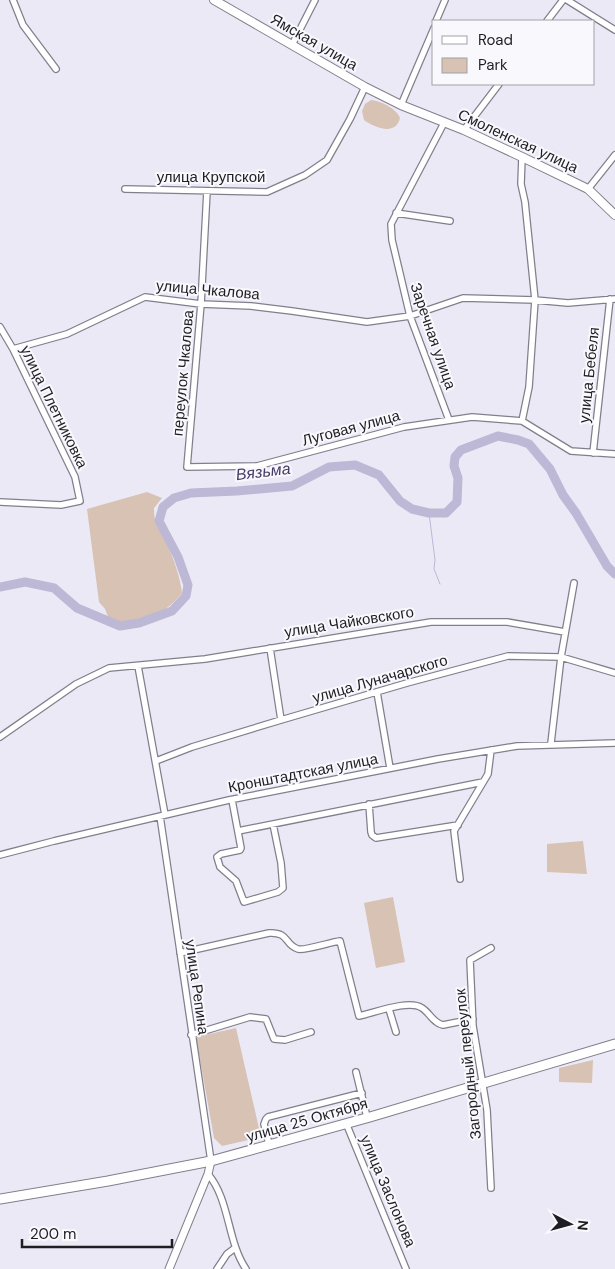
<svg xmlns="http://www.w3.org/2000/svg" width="615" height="1269" font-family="'DM Sans',sans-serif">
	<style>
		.green { fill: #d7c2b3 }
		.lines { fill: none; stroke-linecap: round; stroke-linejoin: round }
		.stream { stroke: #bdb8d5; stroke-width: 1 }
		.river { stroke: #bdb8d5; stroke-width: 9 }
		.minor-casing { stroke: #817f8c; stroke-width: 8 }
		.tertiary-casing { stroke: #817f8c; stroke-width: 9 }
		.secondary-casing { stroke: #817f8c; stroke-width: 10 }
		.primary-casing { stroke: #817f8c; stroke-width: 11 }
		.minor { stroke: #fff; stroke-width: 5.5 }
		.tertiary { stroke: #fff; stroke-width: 7 }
		.secondary { stroke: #fff; stroke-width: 8 }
		.primary { stroke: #fff; stroke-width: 9 }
		.labels { text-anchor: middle; stroke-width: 4; stroke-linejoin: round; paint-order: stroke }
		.street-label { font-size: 15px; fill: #1f1e23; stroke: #f9f8fd }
		.water-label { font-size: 16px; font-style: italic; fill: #463b66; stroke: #f9f8fd }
	</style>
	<rect width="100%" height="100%" fill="#ece9f7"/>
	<path class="green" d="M371 100C381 101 397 109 400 118 396 136 375 128 364 120L362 111 365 104Z
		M147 492 162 498 154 508C154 527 160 529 167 544 174 560 180 576 182 593 166 614 135 630 109 619L105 609 99 602 87 509Z
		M583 841 587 874 547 872V844Z
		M393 897 405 962 376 968 364 903Z
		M236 1028 261 1137 222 1146 214 1138 196 1037Z
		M593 1060 592 1083 559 1082V1068Z"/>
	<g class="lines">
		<path class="stream" d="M429 513 435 560 434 569 440 584"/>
		<path class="river" d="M0 587 25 582 54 588 77 608 120 626 139 623 172 611 186 596 188 585 178 557 159 521 163 507 174 498 191 493 237 491 292 486 329 467 355 465 379 475 400 501 412 509 429 513H446L457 502 458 478 454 466 455 457 461 450 498 436 518 440 529 444 550 469 563 495 576 513 607 566 615 574"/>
		<g class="minor-casing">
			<path id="minor" d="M13 0 23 25 56 69
				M567 0 615 30
				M436 21 445 0
				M547 21 563 0
				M292 45 315 0
				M401 105 434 28
				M444 123 391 224 392 240 410 316 449 420
				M464 130 499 84
				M522 157 521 184 525 202 535 300 529 387 522 421 571 451 615 454
				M125 189 267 192 305 175 327 160 350 119 365 87
				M588 189 615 155
				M207 191 201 304 187 467 257 466 404 427 472 417 522 421
				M396 213 450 221
				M0 327 13 349 75 477 80 501 61 505 0 502
				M13 349 67 334 145 297 201 304 251 306 292 311 367 322 410 316 463 298 535 300 568 303 615 299
				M593 453 610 299
				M270 648 281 720
				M138 666 165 815
				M377 692 390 768
				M0 737 76 684 109 668 205 659 431 622H507L565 632
				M551 743 561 657 574 583
				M156 761 192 747 281 720 407 683 508 656 561 657 615 673
				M232 800 241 848 240 850 221 854 217 857 220 867 236 881 244 902 278 892 283 888 281 863 273 824
				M369 804 371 832 372 835 376 838 458 825
				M160 816 211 1161
				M238 831 483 782
				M0 855 54 841 229 800 438 759 517 746 615 743
				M460 879 454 831 488 774 491 750
				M180 953 269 933C290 932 284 945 298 949 304 951 331 942 340 941L359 1016C374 1013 409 999 422 1008 430 1013 433 1023 443 1025L473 1019
				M389 1009 396 1032
				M191 1035 250 1017 266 1019 274 1039 285 1040 311 1032
				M356 1072 367 1117
				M346 1123 406 1269
				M269 1144 264 1124 266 1119 268 1117 362 1093
				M208 1174C230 1200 227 1241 246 1269
				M491 1188 487 1110 473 1026 470 960 491 948
				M217 1269 227 1254 235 1248"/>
		</g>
		<g class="tertiary-casing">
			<path id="tertiary" d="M169 1269 208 1174 211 1161"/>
		</g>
		<g class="secondary-casing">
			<path id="secondary" d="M214 0 365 87 401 105 464 130 522 157 588 189 615 215"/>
		</g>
		<g class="primary-casing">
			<path id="primary" d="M0 1199 108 1181 211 1161 370 1117 615 1044"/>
		</g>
		<use href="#minor" class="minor"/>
		<use href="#tertiary" class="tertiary"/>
		<use href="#secondary" class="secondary"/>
		<use href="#primary" class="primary"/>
	</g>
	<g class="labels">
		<g class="street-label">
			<text transform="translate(314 42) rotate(30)" y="5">Ямская улица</text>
			<text transform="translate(518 141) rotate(25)" y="5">Смоленская улица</text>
			<text x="211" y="182">улица Крупской</text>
			<text transform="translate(208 290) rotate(5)" y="5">улица Чкалова</text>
			<text transform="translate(433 336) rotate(71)" y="5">Заречная улица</text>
			<text transform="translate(183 373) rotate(-85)" y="5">переулок Чкалова</text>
			<text transform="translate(589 375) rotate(-84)" y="5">улица Бебеля</text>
			<text transform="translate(54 407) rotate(64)" y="5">улица Плетниковка</text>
			<text transform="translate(351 428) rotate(-15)" y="5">Луговая улица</text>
			<text transform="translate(349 622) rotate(-9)" y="5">улица Чайковского</text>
			<text transform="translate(380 679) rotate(-16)" y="5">улица Луначарского</text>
			<text transform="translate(303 773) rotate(-11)" y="5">Кронштадтская улица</text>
			<text transform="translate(197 987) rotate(82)" y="5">улица Репина</text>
			<text transform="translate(468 1064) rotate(-96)" y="5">Загородный переулок</text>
			<text transform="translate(307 1120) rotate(-16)" y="5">улица 25 Октября</text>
			<text transform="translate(388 1191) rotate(67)" y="5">улица Заслонова</text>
		</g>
		<g class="water-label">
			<text transform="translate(263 471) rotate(-7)" y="6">Вязьма</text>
		</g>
	</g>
	<rect x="432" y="20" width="162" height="65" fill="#f9f8fd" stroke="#a2a1a6"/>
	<rect x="442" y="36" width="25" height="8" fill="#ffffff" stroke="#a2a1a6"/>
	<text x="478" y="45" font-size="15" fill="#1f1e23">Road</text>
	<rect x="442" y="58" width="25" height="15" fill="#d7c2b3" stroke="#a2a1a6"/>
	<text x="478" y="70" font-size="15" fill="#1f1e23">Park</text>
	<g transform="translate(570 1224) rotate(96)" stroke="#f9f8fd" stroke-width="4" paint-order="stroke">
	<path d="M0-4L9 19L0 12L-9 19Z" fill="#1f1e23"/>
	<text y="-8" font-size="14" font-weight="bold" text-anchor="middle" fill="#1f1e23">N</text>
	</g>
	<path d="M22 1239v8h150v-8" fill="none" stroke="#1f1e23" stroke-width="2.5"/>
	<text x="30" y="1239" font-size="15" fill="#1f1e23" stroke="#f9f8fd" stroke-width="4" paint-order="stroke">200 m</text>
</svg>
